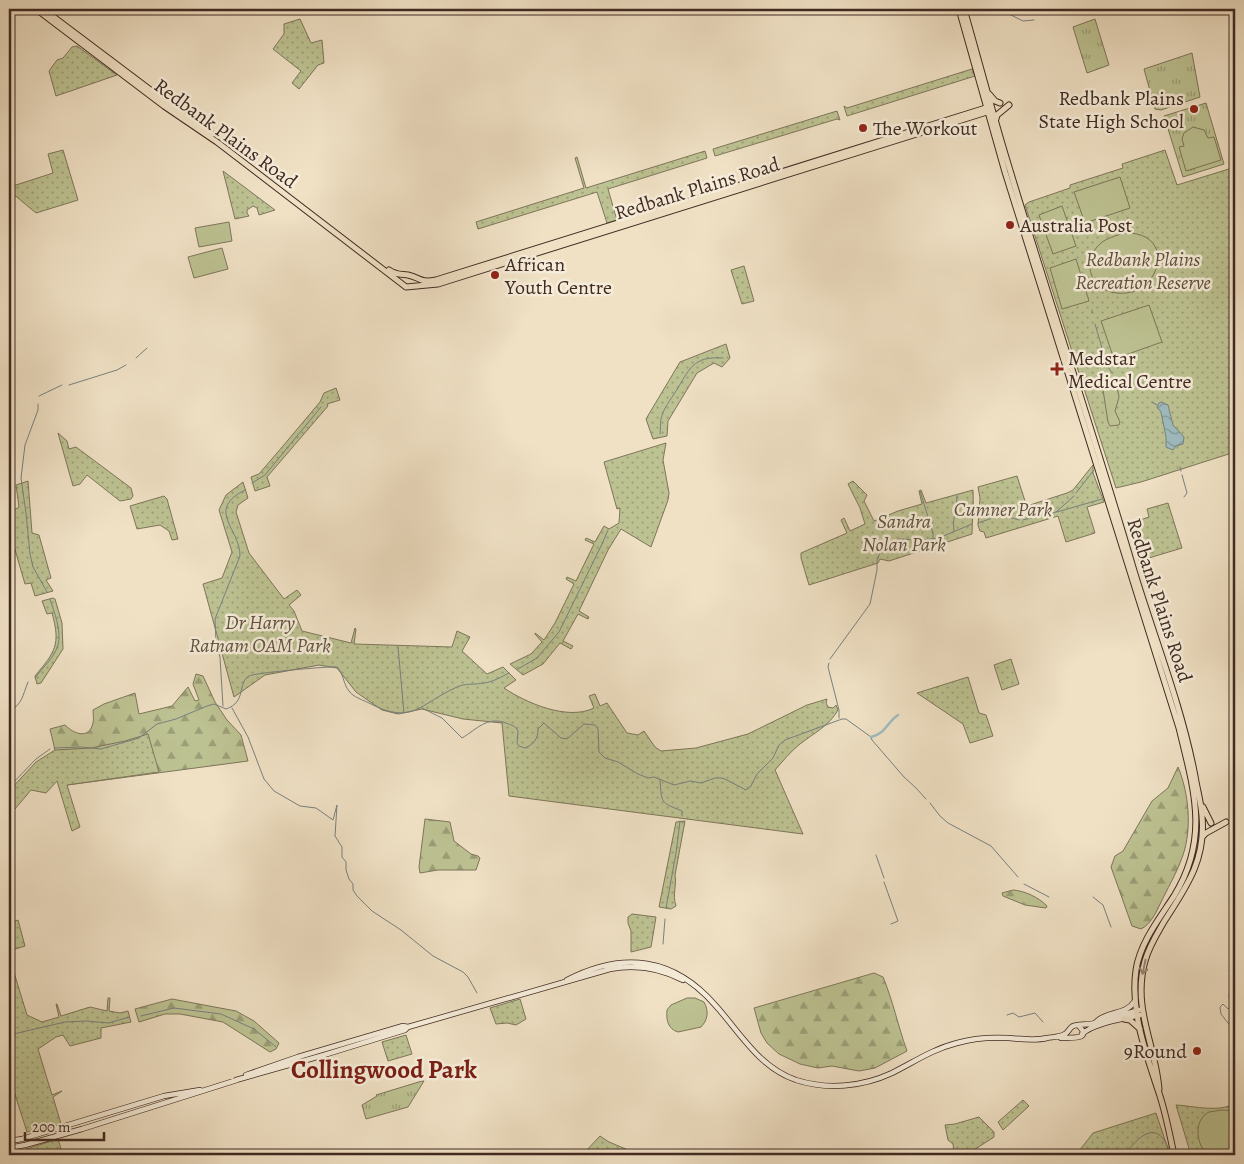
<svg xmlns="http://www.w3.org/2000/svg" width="1244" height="1164" font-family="Alegreya,serif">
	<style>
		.grass { fill: url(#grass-tufts); stroke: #7e765a }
		.forest { fill: url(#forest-firs); stroke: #7e765a }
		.park { fill: url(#park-dots); stroke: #7e765a }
		.garden { fill: #bdc292; stroke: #7e765a }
		.water { fill: url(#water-waves); stroke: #788180 }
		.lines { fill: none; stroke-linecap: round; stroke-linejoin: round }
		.stream { stroke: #788180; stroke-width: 1 }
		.canal { stroke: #9ebbbe; stroke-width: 2.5 }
		.secondary-casing { stroke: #402a22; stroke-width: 6 }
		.primary-casing { stroke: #402a22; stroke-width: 7 }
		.secondary { stroke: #f5ecd9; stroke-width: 4.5 }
		.primary { stroke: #f0e1c5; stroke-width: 5 }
		.oneway { stroke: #988674 }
		.poi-dot { fill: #8f2418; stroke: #f5ecd9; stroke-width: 2 }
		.labels { text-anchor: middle; stroke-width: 5; stroke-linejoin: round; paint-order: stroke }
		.poi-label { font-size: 20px; fill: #402a22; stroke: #f5ecd9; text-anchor: start }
		.street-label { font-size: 20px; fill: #402a22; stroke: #f5ecd9 }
		.park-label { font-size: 20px; font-style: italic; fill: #5f503e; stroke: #f5ecd9 }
		.district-label { font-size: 25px; font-weight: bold; fill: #7a1f14; stroke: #f5ecd9 }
	</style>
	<defs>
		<pattern id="grass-tufts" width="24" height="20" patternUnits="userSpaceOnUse" patternTransform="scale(1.25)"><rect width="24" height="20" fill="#bdc292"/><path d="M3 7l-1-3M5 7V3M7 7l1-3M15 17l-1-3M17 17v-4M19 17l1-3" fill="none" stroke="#9b9e77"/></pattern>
		<pattern id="forest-firs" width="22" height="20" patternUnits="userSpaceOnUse" patternTransform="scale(1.25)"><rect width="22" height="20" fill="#bdc292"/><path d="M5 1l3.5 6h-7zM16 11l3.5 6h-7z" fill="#9b9e77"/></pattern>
		<pattern id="park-dots" width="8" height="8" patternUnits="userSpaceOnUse" patternTransform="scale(1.25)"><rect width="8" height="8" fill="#bdc292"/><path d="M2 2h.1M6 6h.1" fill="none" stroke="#9b9e77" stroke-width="1.8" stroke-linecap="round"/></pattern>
		<pattern id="water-waves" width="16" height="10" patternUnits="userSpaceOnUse" patternTransform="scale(1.25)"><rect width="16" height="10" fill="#9ebbbe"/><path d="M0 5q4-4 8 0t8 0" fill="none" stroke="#82989a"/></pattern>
	</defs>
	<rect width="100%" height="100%" fill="#f0e1c5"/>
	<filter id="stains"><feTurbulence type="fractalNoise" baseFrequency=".004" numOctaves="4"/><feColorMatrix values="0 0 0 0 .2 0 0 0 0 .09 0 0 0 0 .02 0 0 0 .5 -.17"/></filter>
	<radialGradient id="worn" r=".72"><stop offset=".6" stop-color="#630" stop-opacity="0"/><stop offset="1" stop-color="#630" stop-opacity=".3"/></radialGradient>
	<path class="grass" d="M1095 19 1109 65 1087 73 1073 27Z
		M1192 53 1200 97 1161 110 1155 109 1144 69Z
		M1206 103 1224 164 1183 177 1164 116Z
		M422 1081H424L408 1107 366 1119 362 1105 377 1096 376 1095Z"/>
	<path class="forest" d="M196 674 203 676 215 702 227 720 241 735 248 761 67 785 55 750 50 729 65 725C74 734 89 740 93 723 94 719 93 714 93 710L104 704 135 693 139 714 172 706 188 687 195 701 199 700 193 684Z
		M1178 767C1189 793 1192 829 1183 855 1178 870 1170 884 1163 898 1158 908 1152 924 1141 929L1132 926 1111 867 1115 856 1123 851 1152 801 1168 788Z
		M425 819 450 822 454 841 471 854 478 856 480 858 476 870H438L420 873 419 867Z
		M1013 890C1025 891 1038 897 1047 906L1046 908 1025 905 1003 896 1002 893Z
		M874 973 883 977C893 1001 898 1026 907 1051L875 1068 859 1071 832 1066 818 1068 800 1064 779 1054 767 1043 761 1033 754 1008Z
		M172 999 236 1011 254 1021 279 1043 276 1049 270 1052 223 1022 180 1014H165L139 1022 135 1009Z"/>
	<path class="park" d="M300 19 311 43 322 40 324 63 318 65 299 89 292 83 301 71 273 49 284 34V24Z
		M77 46 117 75 56 96 49 71 57 60 63 58 72 47Z
		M972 69 975 76 847 116 844 106 847 108Z
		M837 111 840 120 837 119 715 156 713 149Z
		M63 150 78 200 36 213 12 193 13 186 53 173 48 154Z
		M1165 150 1177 185 1229 169 1235 157V452L1141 482 1116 488 1025 205 1029 202 1070 188V185L1123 168 1122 164Z
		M705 151 707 158 608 189 617 220 607 223 597 192 478 229 476 222 584 188 575 158 577 157 586 188Z
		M223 171 275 210 259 215 257 208 253 206 247 210V213L249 216 235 219Z
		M744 266 754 301 742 304 731 270Z
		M726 344 730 358 722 367 714 363 697 373 668 421 667 436 653 439 646 419 680 362Z
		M336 388 340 400 327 404 328 406 267 477 270 486 255 491 251 477 259 474 283 446 320 402 324 393Z
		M58 433 67 441 69 449 76 447 131 488 133 496 131 499 120 501 87 475 80 484 73 486Z
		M666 443 663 460 669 493 668 500 651 547 621 529 608 550 579 611 589 617 588 619 578 614 563 641 573 646 571 649 560 643 543 664 523 675 510 664 531 654 542 642 535 634V633L544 640 555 623 574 584 566 579 567 577 576 581 594 544 585 540 586 538 595 542 604 526 609 529 619 523 620 508 617 509 604 462Z
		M1093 465V473L1104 502 1087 507 1095 533 1066 542 1058 516 986 538 984 532 980 531 978 525 980 498 978 487 1017 476 1025 501 1030 505 1067 493 1073 490Z
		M28 481 32 533 39 535 51 578 46 580 53 591 35 596 31 583 25 584 9 529V509L14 510 19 507 16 485Z
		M853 481 867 495 864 501 874 521 898 511 922 504 919 491 921 490 926 503 973 490C974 505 972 521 972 534L889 561 880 559 878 563 809 585 801 558V553L847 533 841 520 844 518 850 531 865 524 860 508 848 484Z
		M243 482 248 498 238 505 236 512 249 553 284 599 297 590 301 595 289 605 294 611 302 631 351 643 355 628 356 629 354 644 452 647 457 631 470 637 462 651 487 674 503 667 516 680 504 688C526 703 568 721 594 708L589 696 595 694 600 706 607 703 627 733 638 735 644 731 655 747 661 751 696 748 748 734 807 705 827 699 826 703 828 707 833 708 836 705 838 710C829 726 814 733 800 744 791 751 783 761 775 770L803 834 509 796 502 723 463 719 422 709 398 714 382 710 356 692 337 668 319 665 265 675 234 697 203 584 222 578 232 552 219 510 226 495Z
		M164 496 167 499 178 539 172 540 169 531 160 525 137 529 130 506Z
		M1168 503 1182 548 1139 561 1128 524 1149 517 1147 509Z
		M53 598 55 599 62 623 63 649 41 683 37 684 35 676C55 652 61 645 52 613L47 614 42 601Z
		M1011 659 1019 684 1002 690 994 665Z
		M968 677 979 713 986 715 993 736 970 743 963 724 917 693Z
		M148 734 159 772 67 785 80 827 72 831 57 781 46 793 31 790 9 816V791L36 762 55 750 91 748 125 741Z
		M685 821 675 875C677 886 672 894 676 906L671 909 659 907 676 822Z
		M632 914 656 917 651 947 631 952V931L628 923V917Z
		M18 920 25 946 9 951V923Z
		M9 956 27 1015 42 1022 59 1017 56 1004H57L61 1016 90 1007 107 1011 108 998H110L109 1011 120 1013 128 1011 131 1022 101 1028V1038L70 1046 63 1035 56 1037 38 1049 52 1095 62 1091 53 1097 61 1124 27 1132 9 1076Z
		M520 999 526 1019 516 1025 507 1023 496 1024 490 1008Z
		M406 1035 412 1054 388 1061 382 1042Z
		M1023 1100 1029 1106 1003 1130 998 1122Z
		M1235 1103V1155H1191L1176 1105C1194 1106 1220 1113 1235 1103Z
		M1156 1113 1170 1155H1076L1093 1133Z
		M979 1117 994 1132V1137L966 1155H950L954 1153 953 1144 948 1140 945 1125 955 1124Z
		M600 1136 609 1142 638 1154 587 1155 584 1153Z
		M58 1139 62 1152 66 1155H28L26 1149Z"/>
	<path class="garden" d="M1193 127 1204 130 1208 138 1214 137 1221 160 1186 171 1179 147 1184 146 1182 139 1184 133Z
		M1120 177 1130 208 1085 223 1074 192Z
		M1062 206 1076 246 1053 254 1039 215Z
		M229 222 232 241 199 247 195 228Z
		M1124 233C1181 231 1159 304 1111 292 1088 286 1083 259 1100 244 1106 238 1116 236 1124 233Z
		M222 248 228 269 194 278 188 257Z
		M1076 259 1089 301 1062 309 1050 268Z
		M1149 305 1162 342 1114 359 1101 321Z
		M1108 386 1117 388 1119 397 1115 411 1120 422 1119 425 1110 426 1108 422 1103 390Z
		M687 998H695L704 1002C709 1011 708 1020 701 1027L678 1032C668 1029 666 1020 667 1010L671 1005Z
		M1222 1110 1235 1111V1150L1231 1155H1208C1196 1145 1193 1120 1209 1112 1213 1111 1218 1111 1222 1110Z"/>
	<path class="water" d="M1161 402 1168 405 1173 425 1184 437 1183 444 1176 446 1173 450 1166 447V437L1161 412 1157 407 1159 403Z"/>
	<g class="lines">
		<path class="stream" d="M993 12 999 11 1007 13 1023 21 1034 20
			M1092 310V313
			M1095 324 1107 365 1112 373
			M136 358 147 348
			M69 385 117 370 126 365
			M39 396 62 385
			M1152 402 1157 405
			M38 404V410L25 445 21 478 26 513 30 554 33 567 47 592
			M660 434C661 429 660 424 661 419 663 409 671 399 676 391 690 369 692 356 723 358
			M1180 467 1181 471
			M1182 475 1187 493 1184 497
			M252 483 265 475 321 407
			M920 491 933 533V538
			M1076 493 1094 470
			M1057 512 1102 499
			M1023 520 1056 512 1074 496
			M978 523 1001 515 1019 520
			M954 531C952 520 957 507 957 496
			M398 647 404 713
			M830 659 870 604 877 570V560L880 553 890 543 898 539 923 540 939 538 972 524
			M829 663 828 667 839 710V718
			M518 669 537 658 559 632 602 544 608 530
			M35 678C42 668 55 657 58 645 62 631 54 612 50 599
			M223 706 220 657 216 642 215 619 240 556C240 528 205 510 245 490
			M232 708 248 737 264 779 274 791 300 806 316 808 333 820 337 805 335 836 342 847V857L346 862V870L349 879 353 884V890L357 896 372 911 401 930 433 956 463 972 468 977 477 993
			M422 708 442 718 462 738C477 729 487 716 506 723 511 725 516 726 518 731L517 743 519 746 525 748C534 744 538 739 538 729L544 723 561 738 567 739 584 724 595 725 598 729 599 752 605 758 618 762 638 774 648 778 654 777 674 785 690 781 701 783 715 778H721L725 779 746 790 751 786 757 774 773 758 779 745 785 740 842 719H846L871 737 872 740 904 777 916 788 926 799
			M9 712C23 703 22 697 28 682
			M54 748 82 747 101 749 139 738 157 724 176 719 207 706 214 704 226 709C247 702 237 683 249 676 253 673 330 666 337 667 344 674 343 684 349 691 353 697 363 700 369 703 413 726 419 704 457 687 465 683 475 685 484 683 493 682 501 677 509 673
			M660 780C662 804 660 802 682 811V816
			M9 787 36 759 50 749
			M930 803 940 816 948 823 991 846 1018 877
			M876 855 884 878
			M884 882 898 921 891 924
			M1024 884 1049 897
			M1093 897 1103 905 1111 927
			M666 908 676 853 680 821
			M663 944 665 919
			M1235 948 1232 967 1229 970 1232 984 1229 995 1230 1006 1228 1009 1223 1004 1220 1007 1221 1014 1235 1032
			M1007 1015 1013 1013 1019 1017 1035 1013 1043 1022
			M141 1016 174 1008 221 1014 254 1029 276 1047
			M9 1035 65 1022 86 1021 109 1023 129 1017
			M1174 1149 1187 1150 1194 1155
			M1124 1155C1137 1139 1155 1118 1168 1147L1170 1148"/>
		<path class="canal" d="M871 737C887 733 886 723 898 715"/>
		<g class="secondary-casing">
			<path id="secondary" d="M567 980C623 951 674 957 716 1006 741 1034 759 1067 796 1080 827 1090 862 1087 892 1073 914 1062 933 1049 957 1043 974 1038 992 1037 1009 1038 1021 1039 1035 1041 1047 1038 1053 1037 1060 1037 1065 1034 1069 1032 1069 1028 1073 1026 1077 1024 1089 1025 1095 1023 1110 1019 1124 1014 1139 1010
				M1096 1022C1106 1011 1126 1015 1134 1002
				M1082 1034C1094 1023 1124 1019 1140 1015
				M1061 1038C1068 1037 1093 1041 1079 1026
				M246 1075 298 1057 403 1026 408 1027
				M236 1080 324 1055 405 1030 408 1027 610 969C636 964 660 968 683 980
				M9 1141 22 1139 164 1096 200 1090
				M9 1148 25 1145 82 1129 237 1080"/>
		</g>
		<g class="primary-casing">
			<path id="primary" d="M36 9 164 106 217 142 406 287 438 284 990 111
				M43 9 185 116 212 134
				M959 9 1005 172 1179 728C1194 790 1210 838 1174 896 1159 919 1140 943 1136 970 1130 1013 1147 1056 1160 1096 1166 1115 1170 1135 1174 1155
				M964 9C979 61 993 115 1009 167 1049 300 1093 431 1132 564 1153 635 1181 703 1195 776 1197 789 1201 802 1202 816 1206 859 1187 886 1165 920 1157 934 1149 946 1145 961 1132 1008 1155 1043 1159 1089
				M989 94 995 101 1000 103
				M996 119 997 115 1009 105
				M389 270C396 275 400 274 408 275 421 278 420 283 436 280L989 107
				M1203 807 1211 823
				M1202 837 1206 833 1226 822
				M1124 1019 1130 1020 1140 1029"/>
		</g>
		<use href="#secondary" class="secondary"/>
		<use href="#primary" class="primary"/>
	</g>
	<defs><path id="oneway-shaft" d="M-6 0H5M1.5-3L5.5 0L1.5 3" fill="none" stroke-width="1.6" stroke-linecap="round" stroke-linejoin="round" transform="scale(1.25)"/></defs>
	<use class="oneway" href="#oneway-shaft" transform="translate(1144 967) rotate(102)"/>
	<g class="poi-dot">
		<circle cx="1194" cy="109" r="5"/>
		<circle cx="863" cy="128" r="5"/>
		<circle cx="1010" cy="225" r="5"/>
		<circle cx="495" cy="275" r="5"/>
		<path d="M1054.5 361.5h5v5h5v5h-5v5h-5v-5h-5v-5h5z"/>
		<circle cx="1197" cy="1051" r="5"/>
	</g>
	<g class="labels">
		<g class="poi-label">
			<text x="1184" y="105" text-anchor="end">Redbank Plains<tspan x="1184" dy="23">State High School</tspan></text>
			<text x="873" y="135">The Workout</text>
			<text x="1020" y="232">Australia Post</text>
			<text x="505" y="271">African<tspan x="505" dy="23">Youth Centre</tspan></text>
			<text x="1068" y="365">Medstar<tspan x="1068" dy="23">Medical Centre</tspan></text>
			<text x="1187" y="1058" text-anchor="end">9Round</text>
		</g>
		<g class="street-label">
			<text transform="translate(226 133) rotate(36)" y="7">Redbank Plains Road</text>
			<text transform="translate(697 188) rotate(-17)" y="7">Redbank Plains Road</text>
			<text transform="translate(1160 600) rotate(72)" y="7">Redbank Plains Road</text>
		</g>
		<g class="park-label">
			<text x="1143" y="266">Redbank Plains<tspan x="1143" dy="23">Recreation Reserve</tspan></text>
			<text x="1003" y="516">Cumner Park</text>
			<text x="904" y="528">Sandra<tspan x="904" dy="23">Nolan Park</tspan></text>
			<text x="260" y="629">Dr Harry<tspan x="260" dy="23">Ratnam OAM Park</tspan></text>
		</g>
		<g class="district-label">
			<text x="384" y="1078">Collingwood Park</text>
		</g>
	</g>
	<rect width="1244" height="1164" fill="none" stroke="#f0e1c5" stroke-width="30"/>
	<rect x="10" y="10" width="1224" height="1144" fill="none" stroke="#402a22" stroke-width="2.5"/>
	<rect x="15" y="15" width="1214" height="1134" fill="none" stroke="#402a22"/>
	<path d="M25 1132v8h79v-8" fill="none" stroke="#402a22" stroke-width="2.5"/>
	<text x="32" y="1132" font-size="15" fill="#402a22" stroke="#f5ecd9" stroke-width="4" paint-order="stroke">200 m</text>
	<rect width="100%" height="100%" filter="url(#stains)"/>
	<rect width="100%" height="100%" fill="url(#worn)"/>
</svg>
